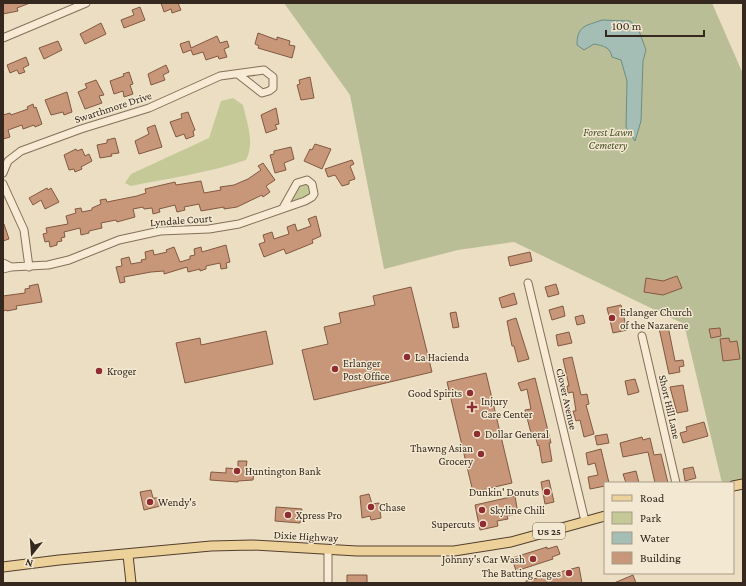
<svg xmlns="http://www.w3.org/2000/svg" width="746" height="586" font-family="'Crimson Pro',serif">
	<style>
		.green { fill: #c5c997 }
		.cemetery { fill: #babe96 }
		.water { fill: #a4beb6; stroke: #6c8c83 }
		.building { fill: #c8977a; stroke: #825941 }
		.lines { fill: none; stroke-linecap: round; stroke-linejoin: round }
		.minor-casing { stroke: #846f5a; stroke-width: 9 }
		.major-casing { stroke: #523e2e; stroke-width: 11 }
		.minor { stroke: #f7ebd5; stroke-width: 7 }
		.major { stroke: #edd19b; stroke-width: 9 }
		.poi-dot { fill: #902d32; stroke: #f3e8d1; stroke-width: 1.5 }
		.labels { text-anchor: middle; stroke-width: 3; stroke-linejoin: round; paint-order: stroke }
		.shield { fill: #f3e8d1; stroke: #6e6254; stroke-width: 1 }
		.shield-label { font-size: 10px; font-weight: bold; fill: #35281e }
		.street-label { font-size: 11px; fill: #35281e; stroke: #f3e8d1 }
		.park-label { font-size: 11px; font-style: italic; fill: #475025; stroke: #f3e8d1 }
		.poi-label { font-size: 11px; fill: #35281e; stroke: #f3e8d1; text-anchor: start }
	</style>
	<rect width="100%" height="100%" fill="#ebdec2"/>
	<path class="green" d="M233 98 243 105C247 123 255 143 246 160 208 173 169 178 131 186L125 183 131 174 209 138 221 101Z
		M302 183 309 184 311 195 288 205 298 187Z"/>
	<path class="cemetery" d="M284 3H712L743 74V484L722 483 684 324 514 242 458 250 384 269 350 95Z"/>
	<path class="water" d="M602 20 630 21 638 28 646 50 643 61 641 121 635 141 626 127 627 81 621 60 612 57C610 47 604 46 594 44L584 50 577 45C577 25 586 26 602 20Z"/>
	<path class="building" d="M7 3H30L17 8 18 11 3 14V4Z
		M161 3H178L181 10 172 13 171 9 164 12Z
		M140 7 145 20 124 28 121 20 134 15 132 10Z
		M101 23 106 34 85 44 80 34Z
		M258 33 277 40V37L290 41 289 45 295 46 292 58 258 48 259 46 255 44Z
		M217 36 220 43 227 41 229 47 224 49 227 57 219 59 218 56 206 60 203 52 193 55 191 50 183 53 180 44 189 41 191 48Z
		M58 41 62 50 44 59 39 48Z
		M26 57 29 65 23 68 25 72 19 74 17 70 10 73 7 65Z
		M166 65 169 72 163 75 165 80 151 85 148 74Z
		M129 72 133 84 130 85 133 94 124 97 123 91 114 94 110 81 124 76 123 74Z
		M310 77 314 98 301 100 297 85 300 84 299 80Z
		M96 80 104 95 99 96 102 103 85 109 78 92 87 88 85 84Z
		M67 92 72 112 64 115 63 112 51 115 45 100Z
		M33 104 34 108 36 107 42 124 35 127 34 125 23 129 22 125 8 130 10 137 3 139V115L10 113 11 115 28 109 27 107Z
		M276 108 279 124 275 125 277 129 266 133 261 115Z
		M188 112 195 130 193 131 194 136 186 139 184 134 176 137 170 122 182 118 181 114Z
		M155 125 162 147 139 154 135 141 149 134 147 128Z
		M115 138 119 153 111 154 112 156 100 158 97 145 107 143V140Z
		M315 144 331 149 322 169 304 161 310 149 312 150Z
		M291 147 294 159 284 163 286 170 275 173 270 155 274 154V151Z
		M76 149 77 151 82 149 85 156 89 154 92 161 81 167 82 169 75 172 74 169 69 170 64 155Z
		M352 160 354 164 350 166 355 179 349 181V184L342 186 335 175 328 177 325 169Z
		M263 163 275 180 266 186 270 192 263 197 262 195 237 207 224 209V207L201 211 199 204 184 207 185 210 177 212 175 205 159 209 160 212 153 214 152 208 144 209 143 207 133 209 135 217 117 222 116 220 101 223 102 228 89 231V233L81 235 80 228 64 232 65 237 61 238 62 241 57 242V245L50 247 49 241 45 242 43 234 47 233 46 228 68 224 66 216 76 213 75 209 81 208 82 212 92 210V208L101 204 100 200 106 199 107 202 137 196 146 193 145 189 175 182 176 185 201 181 204 193 221 190 220 187 234 185 248 179 261 170 258 166Z
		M47 188 48 190 51 188 59 202 45 209 41 200 33 205 29 198Z
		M316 216 321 236 312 240 313 243 286 254 284 249 264 257 259 244 265 242 263 235 272 232 274 239 289 234 287 227 295 224 297 231 311 226 308 219Z
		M3 224H4L9 239 3 241Z
		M226 245 230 262 226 263 227 268 221 269 220 263 206 266V269L200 271V269L188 272 187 267 164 274V271L151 272 124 277 125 282 120 283 116 267 122 266 121 259 129 257 131 264 142 262 141 260 146 259 145 252 153 250 154 255 167 252 166 250 174 247 180 262 190 259V256L195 255 194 249 201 247 202 252Z
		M530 252 532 261 510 266 508 257Z
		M677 276 682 288 663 295 644 292 646 278 663 281Z
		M38 284 42 302 16 306 17 309 7 311V310L3 311V296L25 293V289L30 288 29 286Z
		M556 284 559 294 548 297 545 287Z
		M411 287 432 372 314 400 302 350 328 344 324 327 341 323 339 313 375 305 373 296Z
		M514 293 517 304 502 308 499 298Z
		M621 305 627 330 613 333 607 308Z
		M563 306 565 316 552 320 549 310Z
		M456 312 459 327 453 328 450 313Z
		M583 315 585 323 577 325 575 317Z
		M516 318 529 359 518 362 514 346H512L507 321Z
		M668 326 675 361 683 360 684 366 679 367 680 372 669 374 659 328Z
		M720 328 721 336 711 338 709 329Z
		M266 331 273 364 185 383 176 343 200 338 201 345Z
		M569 332 572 343 558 346 556 335Z
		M729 338 730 342 737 341 740 359 723 361 720 339Z
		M572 357 581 395 587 394 589 404 586 405 594 434 584 437 580 420 576 421 573 411H576L573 392 568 393 567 386H569L563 359Z
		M486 373 512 483 473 492 447 382Z
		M535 378 551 443H549L552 461 542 463 539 445 538 446 534 432 531 433 525 410 531 409 527 389 521 391 518 383Z
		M635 379 639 392 628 395 625 381Z
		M683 385 688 411 677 413 670 387Z
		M704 422 708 436 683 443 680 433 687 431 686 427Z
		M607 434 609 443 597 445 595 436Z
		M642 437 643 440 650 438 654 455 661 454 668 483H655L648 452 623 457 620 443Z
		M601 449 609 483H605V486L590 489 588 477 598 475 595 463 588 465 586 453Z
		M238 461H247L246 468H249L248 472H254L253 480 238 481V482L210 480 211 472 226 473V468L238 469Z
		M693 467 696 478 685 481 683 469Z
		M636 471 639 483H626L623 474Z
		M549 480 554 502 545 504 541 482Z
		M151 490 153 498H158L160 506 144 510 140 492Z
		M369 494 372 504 379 503 381 518 371 520 370 516 362 518 360 496Z
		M515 496 518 514 507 516 508 519 497 521 498 526 480 530 475 505Z
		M276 507 302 509 300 523 275 521Z
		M557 546 560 554 552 557 553 559 516 571 512 558 547 547V549Z
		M579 567 582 583H526V581Z
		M347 575H367V583H347Z
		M633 575 636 583H614Z"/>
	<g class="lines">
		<g class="minor-casing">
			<path id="minor" d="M3 38 86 3
				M3 173 8 161 21 151 81 129 149 108 220 76 264 70 273 77V88L269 91 262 93 239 75
				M3 184 24 230 29 267
				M3 263 11 267
				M3 269 11 267 48 265 69 260 119 240 160 231 209 229 239 224 305 201 312 197 314 194 312 184 307 180 297 183 283 208
				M528 283 585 521
				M642 336 676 483
				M328 583V549"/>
		</g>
		<g class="major-casing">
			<path id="major" d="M733 486 743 484
				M128 555 131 583
				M3 567 59 560 211 546 252 545 357 551H454L511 542 605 516"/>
		</g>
		<use href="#minor" class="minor"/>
		<use href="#major" class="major"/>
	</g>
	<g class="poi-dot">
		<circle cx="612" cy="318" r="4"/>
		<circle cx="407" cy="357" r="4"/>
		<circle cx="335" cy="369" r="4"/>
		<circle cx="99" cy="371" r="4"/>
		<circle cx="470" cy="393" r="4"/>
		<path d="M470 401h4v4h4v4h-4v4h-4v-4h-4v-4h4z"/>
		<circle cx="477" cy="434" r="4"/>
		<circle cx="481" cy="454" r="4"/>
		<circle cx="237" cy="471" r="4"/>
		<circle cx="547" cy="492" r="4"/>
		<circle cx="150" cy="502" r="4"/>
		<circle cx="371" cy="507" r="4"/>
		<circle cx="482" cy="510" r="4"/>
		<circle cx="288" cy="515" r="4"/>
		<circle cx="483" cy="524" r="4"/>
		<circle cx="533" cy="559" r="4"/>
		<circle cx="569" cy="573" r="4"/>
	</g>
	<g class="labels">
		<rect class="shield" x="533" y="523" width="32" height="16" rx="3"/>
		<g class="shield-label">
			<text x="549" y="535">US 25</text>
		</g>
		<g class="street-label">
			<text transform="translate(113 107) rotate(-18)" y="4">Swarthmore Drive</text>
			<text transform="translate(181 220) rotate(-4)" y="4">Lyndale Court</text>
			<text transform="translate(567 399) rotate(77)" y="4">Clover Avenue</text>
			<text transform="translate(670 407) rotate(77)" y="4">Short Hill Lane</text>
			<text transform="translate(306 536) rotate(3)" y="4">Dixie Highway</text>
		</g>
		<g class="park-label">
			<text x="608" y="136">Forest Lawn<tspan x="608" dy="13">Cemetery</tspan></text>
		</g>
		<g class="poi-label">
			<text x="620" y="316">Erlanger Church<tspan x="620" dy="13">of the Nazarene</tspan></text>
			<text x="415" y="361">La Hacienda</text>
			<text x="343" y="367">Erlanger<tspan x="343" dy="13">Post Office</tspan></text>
			<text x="107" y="375">Kroger</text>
			<text x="462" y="397" text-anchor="end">Good Spirits</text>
			<text x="481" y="405">Injury<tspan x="481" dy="13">Care Center</tspan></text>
			<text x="485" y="438">Dollar General</text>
			<text x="473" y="452" text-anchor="end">Thawng Asian<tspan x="473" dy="13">Grocery</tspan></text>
			<text x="245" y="475">Huntington Bank</text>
			<text x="539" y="496" text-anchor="end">Dunkin' Donuts</text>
			<text x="158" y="506">Wendy's</text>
			<text x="379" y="511">Chase</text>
			<text x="490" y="514">Skyline Chili</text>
			<text x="296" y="519">Xpress Pro</text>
			<text x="475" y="528" text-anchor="end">Supercuts</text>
			<text x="525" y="563" text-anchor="end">Johnny’s Car Wash</text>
			<text x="561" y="577" text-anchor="end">The Batting Cages</text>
		</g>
	</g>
	<rect width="746" height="586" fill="none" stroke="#35281e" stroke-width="8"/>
	<rect x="604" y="482" width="130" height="92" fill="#f3e8d1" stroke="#a79b89"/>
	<rect x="612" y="495" width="20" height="6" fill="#edd19b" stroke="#a79b89"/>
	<text x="640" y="502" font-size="12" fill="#35281e">Road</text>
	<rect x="612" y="512" width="20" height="12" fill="#c5c997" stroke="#a79b89"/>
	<text x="640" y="522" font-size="12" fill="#35281e">Park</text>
	<rect x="612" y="532" width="20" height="12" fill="#a4beb6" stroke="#a79b89"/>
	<text x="640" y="542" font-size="12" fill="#35281e">Water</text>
	<rect x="612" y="552" width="20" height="12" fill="#c8977a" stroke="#a79b89"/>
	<text x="640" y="562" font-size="12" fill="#35281e">Building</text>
	<g transform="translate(32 554) rotate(197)" stroke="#f3e8d1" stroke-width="3" paint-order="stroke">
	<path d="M0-3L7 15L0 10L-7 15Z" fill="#35281e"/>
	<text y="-6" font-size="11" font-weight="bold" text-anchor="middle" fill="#35281e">N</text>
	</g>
	<path d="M606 30v6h98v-6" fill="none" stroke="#35281e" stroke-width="2"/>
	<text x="612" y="30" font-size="12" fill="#35281e" stroke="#f3e8d1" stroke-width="3" paint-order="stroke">100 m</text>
</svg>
